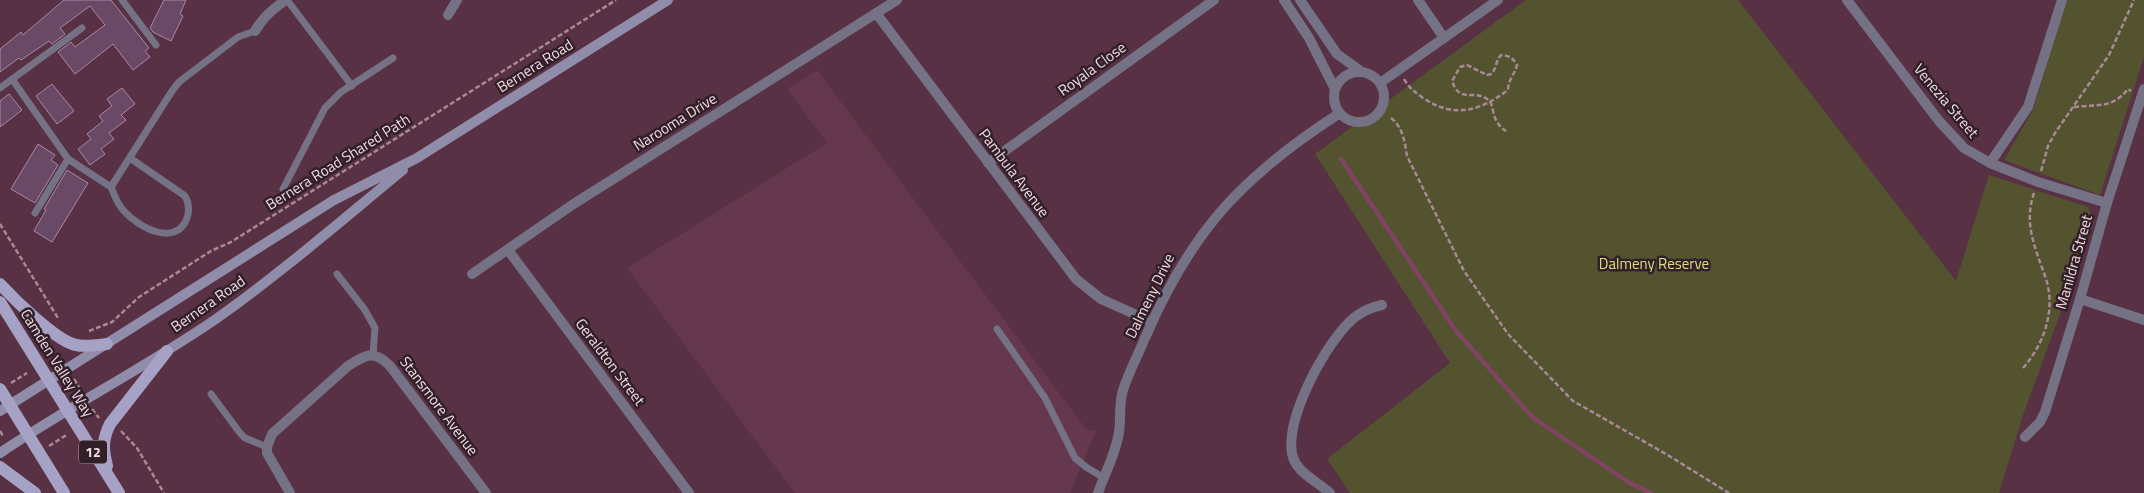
<svg xmlns="http://www.w3.org/2000/svg" width="2144" height="493" font-family="'Titillium Web',sans-serif">
	<style>
		.built { fill: #66384e }
		.green { fill: #53542f }
		.lines { fill: none; stroke-linecap: round; stroke-linejoin: round }
		.stream { stroke: #814462; stroke-width: 4.5 }
		.building { fill: #6a4967; stroke: #ab87a6 }
		.path { stroke: #a98998; stroke-width: 2.5; stroke-dasharray: 5 2.5; stroke-linecap: butt }
		.service { stroke: #747284; stroke-width: 7 }
		.minor { stroke: #747284; stroke-width: 10 }
		.tertiary { stroke: #747284; stroke-width: 10 }
		.secondary { stroke: #908daa; stroke-width: 10 }
		.primary { stroke: #a6a2c6; stroke-width: 12 }
		.labels { text-anchor: middle; stroke-width: 5; stroke-linejoin: round; paint-order: stroke }
		.shield { fill: #322028; stroke: #baa3ac; stroke-width: 1 }
		.shield-label { font-size: 14px; font-weight: bold; fill: #f4dbe5 }
		.street-label { font-size: 15px; fill: #f4dbe5; stroke: #322028 }
		.park-label { font-size: 15px; fill: #dcdf7e; stroke: #322028 }
	</style>
	<rect width="100%" height="100%" fill="#583144"/>
	<path class="built" d="M817 70 1086 429 1096 431 1070 493H795L627 268 827 143 787 89Z"/>
	<path class="green" d="M1526 0H1738L1956 281 1989 175 2088 207 2094 221 2023 415 1999 493H1350L1327 459 1450 363 1315 154Z
		M2066 0H2144V57L2100 195 2004 160 2034 108Z"/>
	<g class="lines">
		<path class="stream" d="M1341 159 1456 331 1532 417 1628 482 1651 493"/>
	</g>
	<path class="building" d="M64 0H111L149 48 145 51 150 57 133 70 113 44 75 74 58 52 71 42 75 47 105 25 90 6 60 28 65 34 52 44 49 41 21 60 19 58 0 72V49L21 32 23 35Z
		M164 0H186L180 14 183 16 171 41 153 32 150 28Z
		M52 84 74 111 57 124 36 96Z
		M122 88 135 104 121 115 126 120 109 133 114 139 101 149 105 154 90 165 78 149 91 139 87 134 103 121 99 116 112 106 107 99Z
		M9 94 22 110 0 127V101Z
		M38 144 55 155 51 160 58 165 35 203 11 189Z
		M67 170 88 183 52 242 34 231 46 210 44 209Z"/>
	<g class="lines">
		<path class="path" d="M1404 79C1409 88 1415 92 1423 98 1454 119 1480 111 1508 90 1508 80 1515 74 1517 65 1513 58 1510 56 1501 55 1496 61 1496 68 1492 74L1487 75 1467 65 1460 67 1452 81C1460 104 1472 89 1487 99 1496 104 1489 120 1506 131
			M2074 107C2098 104 2112 109 2128 89L2131 91
			M1391 118C1403 127 1405 143 1407 156L1464 271 1508 334 1573 401 1666 454 1729 493
			M2041 171 2048 146 2055 133 2109 55 2134 0
			M0 224 58 318
			M89 331 112 322 139 297 211 251 231 242 616 0
			M2023 368C2044 344 2056 310 2046 279 2036 249 2023 225 2034 193
			M74 379 80 389
			M11 383 27 373
			M92 409 99 418
			M0 431 3 436
			M121 431 137 448 164 493
			M49 446 68 434"/>
		<path class="service" d="M122 0 156 45
			M287 0 352 86
			M12 79 68 159 111 187 172 91 179 82 238 37 255 31
			M0 88 82 28
			M111 187C115 196 117 204 124 211 138 227 176 248 187 218 190 209 189 203 185 196L130 158
			M283 189 325 108 341 92 393 58
			M35 213 68 159
			M337 274 365 310 375 328 373 355
			M997 329 1045 398 1075 458 1086 467 1104 478
			M211 394 240 433 245 438 267 447"/>
		<path class="minor" d="M1418 0 1444 38
			M1847 0 1939 121 1964 148 1990 163 2038 182 2107 203
			M876 13 1076 279 1101 299 1152 322
			M448 15 457 0
			M255 31C263 17 273 9 286 0
			M988 163 1214 0
			M1990 163 2028 107 2062 0
			M508 250 689 493
			M472 274 572 205 897 0
			M2080 299 2144 320
			M2025 437 2040 422 2045 412 2080 299 2107 203 2144 89
			M290 493 267 453V447L272 434 348 366C365 355 374 349 390 366L486 493
			M1330 493C1319 483 1300 474 1294 460 1279 426 1328 338 1355 317 1363 311 1372 307 1382 305"/>
		<path class="tertiary" d="M1284 0 1309 38 1335 89
			M1300 0 1337 54 1362 72
			M1334 97a25 25 0 1 1 50 0a25 25 0 1 1-50 0Z
			M1380 83 1498 0
			M1098 493C1105 473 1116 453 1119 432 1121 420 1119 407 1122 394 1125 380 1139 353 1145 338 1191 231 1242 176 1340 113"/>
		<path class="secondary" d="M0 411 334 200 417 158 668 0
			M0 453C70 406 146 367 216 319 281 273 342 220 403 170"/>
		<path class="primary" d="M0 284C14 299 56 341 76 345 85 347 97 345 107 344
			M0 302 119 493
			M0 389 64 493
			M107 466C103 450 102 440 110 424L167 351
			M0 467 35 493"/>
	</g>
	<g class="labels">
		<rect class="shield" x="79" y="440.5" width="28" height="23" rx="4"/>
		<g class="shield-label">
			<text x="93" y="457">12</text>
		</g>
		<g class="street-label">
			<text transform="translate(535 66) rotate(-32)" y="5">Bernera Road</text>
			<text transform="translate(1092 69) rotate(-36)" y="5">Royala Close</text>
			<text transform="translate(1946 101) rotate(50)" y="5">Venezia Street</text>
			<text transform="translate(675 122) rotate(-32)" y="5">Narooma Drive</text>
			<text transform="translate(338 162) rotate(-32)" y="5">Bernera Road Shared Path</text>
			<text transform="translate(1014 173) rotate(53)" y="5">Pambula Avenue</text>
			<text transform="translate(2074 262) rotate(-74)" y="5">Manildra Street</text>
			<text transform="translate(1150 296) rotate(-64)" y="5">Dalmeny Drive</text>
			<text transform="translate(208 304) rotate(-35)" y="5">Bernera Road</text>
			<text transform="translate(610 362) rotate(53)" y="5">Geraldton Street</text>
			<text transform="translate(57 363) rotate(58)" y="5">Camden Valley Way</text>
			<text transform="translate(439 406) rotate(53)" y="5">Stansmore Avenue</text>
		</g>
		<g class="park-label">
			<text x="1654" y="269">Dalmeny Reserve</text>
		</g>
	</g>
</svg>
